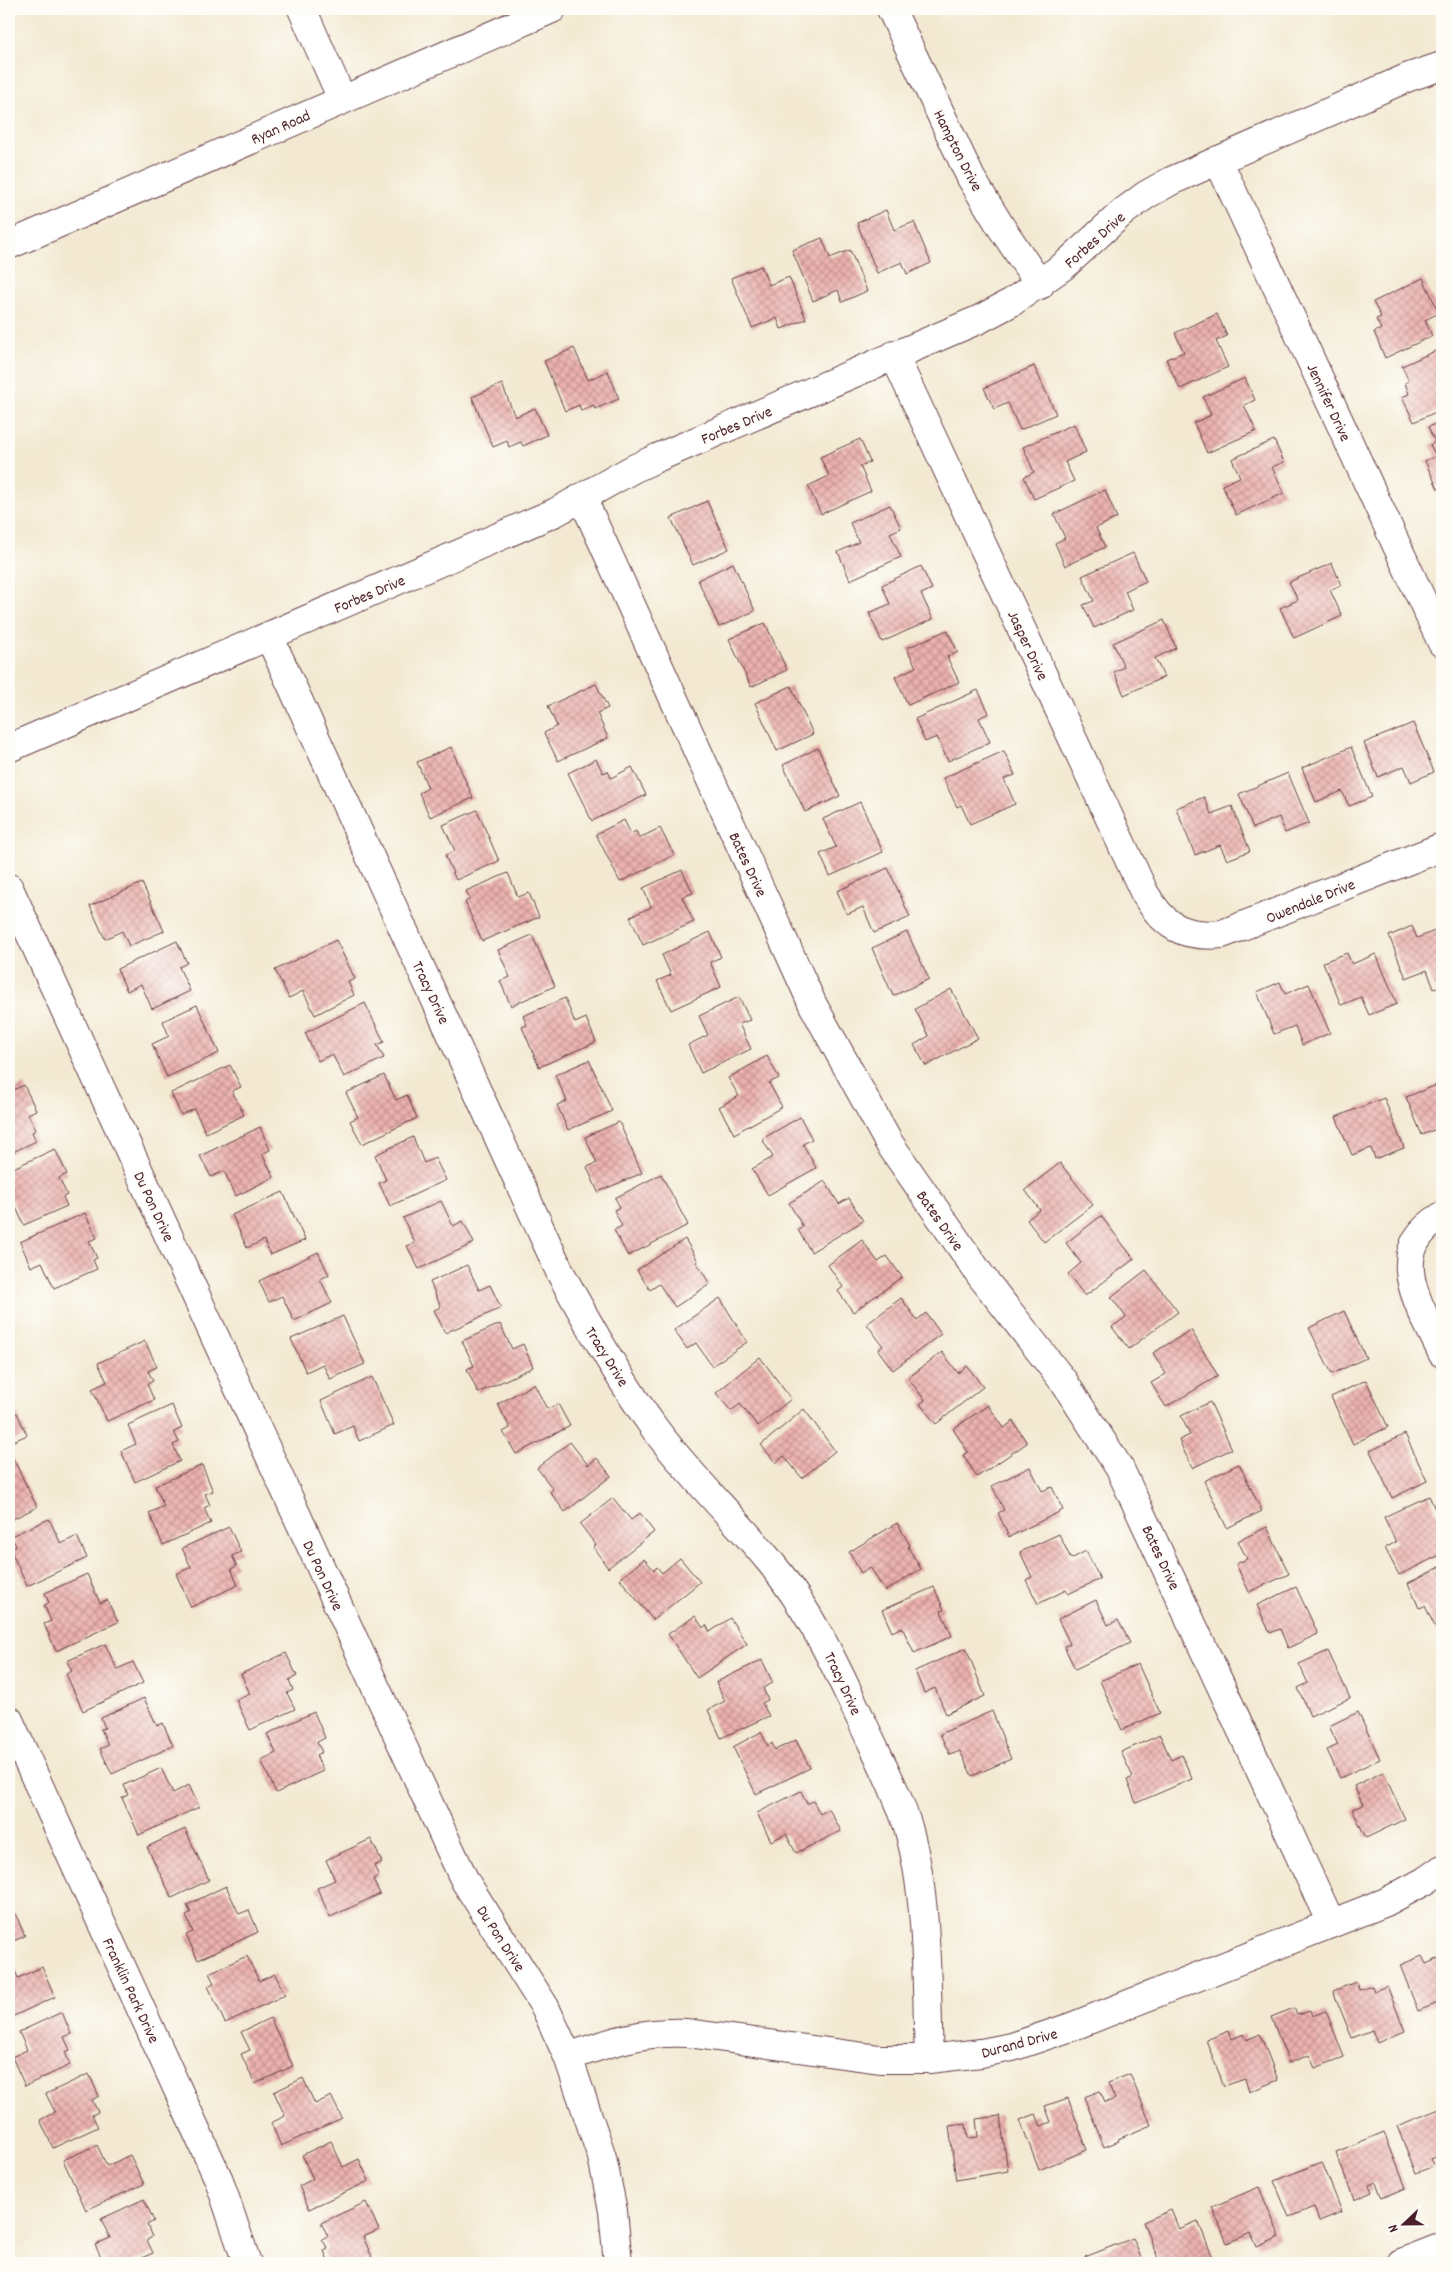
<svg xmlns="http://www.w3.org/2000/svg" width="1451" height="2272" font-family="Dekko,sans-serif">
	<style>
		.building { fill: url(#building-cross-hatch) }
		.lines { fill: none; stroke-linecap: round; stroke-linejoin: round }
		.minor-casing { stroke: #633d44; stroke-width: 30 }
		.secondary-casing { stroke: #633d44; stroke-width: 30 }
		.minor { stroke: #fff; stroke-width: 28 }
		.secondary { stroke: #fff; stroke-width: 28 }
		.labels { text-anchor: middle; stroke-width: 4; stroke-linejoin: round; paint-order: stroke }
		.street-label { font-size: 16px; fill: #4a1f2b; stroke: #fdfcf7 }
	</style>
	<defs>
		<pattern id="building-cross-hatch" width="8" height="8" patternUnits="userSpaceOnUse" patternTransform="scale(1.25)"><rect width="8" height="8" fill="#ecb2af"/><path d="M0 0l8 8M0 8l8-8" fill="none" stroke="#c1908f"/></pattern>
	</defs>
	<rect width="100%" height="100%" fill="#fdfcf7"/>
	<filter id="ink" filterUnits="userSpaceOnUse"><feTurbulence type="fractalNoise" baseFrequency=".02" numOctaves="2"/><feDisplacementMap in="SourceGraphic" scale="10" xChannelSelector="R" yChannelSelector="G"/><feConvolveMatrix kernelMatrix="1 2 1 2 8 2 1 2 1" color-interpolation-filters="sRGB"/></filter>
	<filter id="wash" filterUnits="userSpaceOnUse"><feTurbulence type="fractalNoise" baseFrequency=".0096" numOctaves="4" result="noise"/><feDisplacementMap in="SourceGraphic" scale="20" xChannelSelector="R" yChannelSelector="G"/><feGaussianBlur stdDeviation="1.12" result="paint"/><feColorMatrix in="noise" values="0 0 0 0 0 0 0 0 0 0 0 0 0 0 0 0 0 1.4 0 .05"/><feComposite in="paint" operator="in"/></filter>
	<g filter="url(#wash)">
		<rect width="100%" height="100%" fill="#f3e9d2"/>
		<g id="blocks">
			<path class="building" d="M886 210 894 230 914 222 931 263 907 274 902 262 877 273 857 223Z
				M822 238 830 258 850 250 867 291 842 302 838 290 813 301 792 250Z
				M761 266 769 285 789 277 806 319 781 329 777 318 752 328 731 278Z
				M1423 278 1439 313 1425 320 1432 336 1385 358 1374 332 1381 329 1376 319 1381 317 1373 302Z
				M1217 314 1227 336 1216 341 1228 367 1180 389 1166 359 1184 352 1175 333Z
				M574 348 588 380 608 371 619 399 595 409 594 405 581 411 579 405 565 411 544 361Z
				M1442 348V409L1414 422 1402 397 1409 394 1405 383 1409 381 1402 366Z
				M1034 366 1056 414 1020 430 1008 403 994 409 984 388Z
				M1245 378 1255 400 1244 405 1256 431 1207 453 1194 423 1211 415 1203 397Z
				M502 384 515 417 535 408 547 435 523 446 521 442 509 447 507 441 493 447 472 397Z
				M1442 421V487L1438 489 1425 461 1436 456 1430 445 1435 442 1428 427Z
				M1074 424 1086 452 1065 462 1074 481 1034 499 1024 477 1034 472 1023 447Z
				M860 439 870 462 860 466 871 491 821 514 808 486 829 476 820 457Z
				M1274 440 1284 462 1272 467 1284 493 1236 515 1222 485 1240 477 1232 459Z
				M1105 490 1117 518 1096 528 1105 547 1065 566 1055 543 1065 538 1054 514Z
				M707 501 729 549 693 565 671 518Z
				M890 505 901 528 890 533 901 557 850 580 838 552 859 542 850 523Z
				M1133 553 1146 581 1125 591 1133 610 1094 628 1083 605 1094 601 1082 576Z
				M733 563 755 611 719 627 698 580Z
				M1332 563 1341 585 1330 590 1342 616 1294 638 1280 608 1298 600 1289 582Z
				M921 566 932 589 921 594 933 619 882 642 869 613 890 604 882 585Z
				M1164 620 1176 648 1155 658 1164 677 1124 695 1114 672 1124 667 1113 643Z
				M765 623 787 670 751 687 729 639Z
				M947 630 958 652 947 657 959 682 908 705 895 677 916 667 907 648Z
				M596 684 608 708 597 713 608 738 558 761 544 733 557 726 548 706Z
				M791 686 813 734 777 751 755 703Z
				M978 690 989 713 979 718 990 742 948 761 937 737 925 742 915 719Z
				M1413 723 1434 772 1411 782 1404 766 1378 777 1364 743Z
				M451 747 473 798 430 817 419 793 428 788 417 762Z
				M1351 747 1372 797 1349 806 1342 791 1316 802 1302 768Z
				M818 748 840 796 805 812 783 765Z
				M1004 751 1015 775 1004 779 1015 804 970 824 961 805 957 807 943 778Z
				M596 759 603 773 608 771 611 778 632 767 646 795 592 821 568 773Z
				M1288 773 1309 823 1285 833 1279 817 1253 828 1239 794Z
				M1204 797 1211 814 1232 806 1250 851 1227 860 1220 845 1195 855 1176 808Z
				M860 802 883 852 830 876 820 854 836 847 823 819Z
				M477 810 499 861 456 880 445 855 455 851 443 825Z
				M624 820 631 834 636 831 639 838 660 828 674 855 620 882 596 834Z
				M888 868 910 917 874 933 863 907 847 914 837 891Z
				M682 870 693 893 682 897 694 922 643 945 630 917 651 907 643 888Z
				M508 873 518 897 529 893 539 917 482 941 465 902 470 899 466 891Z
				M142 883 164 931 129 946 122 931 105 939 90 906Z
				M1412 926 1417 938 1442 928V985L1434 989 1427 970 1406 978 1389 936Z
				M710 932 721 957 710 962 721 987 671 1010 657 981 671 975 662 955Z
				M907 932 929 979 893 996 872 948Z
				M532 935 555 986 511 1006 500 981 510 977 498 950Z
				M336 940 355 979 348 982 354 995 315 1015 303 991 289 998 275 970Z
				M177 941 187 963 179 967 190 991 152 1009 141 984 127 991 117 969Z
				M1347 953 1352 964 1376 954 1397 1004 1369 1015 1361 997 1341 1005 1323 962Z
				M1280 982 1285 994 1309 984 1330 1033 1302 1045 1295 1026 1274 1034 1257 992Z
				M951 989 978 1038 926 1066 914 1045 929 1036 915 1009Z
				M739 997 750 1020 739 1024 751 1049 701 1073 688 1045 708 1035 699 1016Z
				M565 998 575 1023 586 1018 596 1042 539 1067 522 1027 527 1025 523 1016Z
				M365 1003 384 1042 377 1045 384 1058 344 1077 332 1054 318 1061 305 1033Z
				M197 1005 219 1053 167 1077 152 1044 169 1036 163 1021Z
				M767 1056 779 1078 769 1083 782 1107 734 1134 719 1107 739 1096 728 1078Z
				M589 1060 612 1111 568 1130 557 1105 567 1101 555 1075Z
				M230 1065 241 1087 232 1091 244 1115 206 1133 194 1109 181 1115 171 1093Z
				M384 1075 396 1100 407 1095 417 1118 362 1144 350 1121 358 1117 346 1093Z
				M1442 1083V1131L1441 1127 1422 1135 1406 1097Z
				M24 1085 36 1110 28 1114 36 1130 32 1132 36 1141 9 1154V1092Z
				M1384 1098 1404 1148 1375 1159 1371 1148 1352 1155 1336 1117Z
				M800 1117 812 1139 803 1144 816 1168 768 1195 752 1169 773 1157 762 1139Z
				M619 1122 642 1173 598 1192 587 1167 597 1163 585 1137Z
				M260 1127 270 1150 262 1154 274 1177 236 1196 224 1171 211 1177 200 1156Z
				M413 1137 424 1163 435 1158 446 1180 390 1206 379 1183 386 1180 375 1155Z
				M55 1149 67 1174 59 1178 67 1195 63 1197 67 1206 24 1225 12 1199 9 1200V1170Z
				M1060 1163 1093 1205 1044 1242 1027 1220 1040 1210 1025 1190Z
				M661 1174 688 1225 628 1256 614 1230 622 1226 614 1210 620 1207 615 1198Z
				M825 1181 839 1204 849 1198 863 1221 811 1252 798 1230 803 1227 789 1203Z
				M283 1192 305 1240 270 1255 264 1240 247 1248 232 1215Z
				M441 1201 453 1226 463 1221 474 1243 419 1269 407 1246 415 1243 403 1218Z
				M85 1213 97 1238 89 1241 97 1258 93 1260 97 1269 54 1288 42 1262 31 1267 20 1242Z
				M1101 1216 1134 1259 1085 1296 1068 1274 1081 1263 1066 1243Z
				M685 1239 698 1261 696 1262 710 1284 675 1307 659 1284 650 1290 637 1270Z
				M862 1240 878 1262 887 1256 902 1277 853 1312 838 1291 843 1287 828 1265Z
				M318 1252 329 1275 320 1279 332 1303 294 1321 282 1296 269 1302 259 1281Z
				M467 1265 479 1290 490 1285 501 1308 445 1333 434 1310 441 1307 430 1282Z
				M1146 1270 1178 1312 1129 1349 1112 1327 1126 1317 1111 1297Z
				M720 1298 747 1342 712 1366 696 1343 687 1349 674 1330Z
				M901 1298 917 1320 926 1313 941 1334 893 1370 878 1350 883 1346 867 1324Z
				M1344 1311 1366 1358 1332 1374 1309 1328Z
				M343 1316 365 1364 330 1379 323 1364 306 1372 291 1339Z
				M500 1324 512 1349 523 1344 533 1367 478 1393 467 1369 474 1366 462 1341Z
				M1191 1330 1218 1376 1166 1407 1151 1383 1166 1374 1153 1353Z
				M145 1341 157 1367 148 1371 153 1381 147 1384 154 1400 107 1421 92 1389 107 1382 98 1363Z
				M942 1352 958 1373 967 1366 983 1387 936 1424 920 1404 925 1400 908 1378Z
				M760 1357 791 1399 758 1426 740 1404 731 1411 716 1393Z
				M372 1377 394 1425 359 1441 353 1426 335 1434 321 1401Z
				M1366 1380 1388 1427 1353 1444 1331 1397Z
				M534 1384 547 1409 558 1404 570 1426 516 1454 503 1432 510 1428 498 1404Z
				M1210 1402 1232 1449 1192 1468 1179 1440 1190 1435 1181 1416Z
				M172 1405 182 1428 174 1432 179 1442 173 1445 180 1461 135 1482 121 1451 136 1444 128 1425Z
				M988 1405 1004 1428 1013 1421 1027 1443 977 1477 963 1455 968 1452 953 1429Z
				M804 1409 835 1451 802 1478 784 1456 776 1463 761 1445Z
				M17 1413 27 1435 9 1443V1417Z
				M1405 1434 1427 1481 1392 1498 1370 1451Z
				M570 1442 588 1465 597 1458 611 1476 565 1512 550 1492 553 1489 537 1468Z
				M12 1456 37 1507 9 1521V1458Z
				M1239 1464 1262 1511 1227 1528 1204 1481Z
				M202 1465 213 1491 205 1494 210 1505 204 1508 211 1523 163 1545 149 1513 164 1506 155 1486Z
				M1030 1467 1042 1491 1052 1487 1063 1510 1009 1537 998 1513 1004 1510 992 1486Z
				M1429 1496 1442 1524V1554L1399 1575 1385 1548 1396 1542 1384 1517Z
				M613 1498 631 1520 640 1513 654 1532 608 1568 593 1547 596 1545 580 1524Z
				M49 1519 61 1544 77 1536 87 1558 27 1586 10 1549 16 1546 11 1536Z
				M897 1523 910 1545 908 1547 921 1569 885 1591 870 1567 861 1573 849 1552Z
				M229 1527 241 1552 232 1556 237 1566 231 1569 238 1585 191 1607 176 1574 191 1567 182 1548Z
				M1267 1527 1289 1574 1249 1592 1236 1564 1247 1559 1238 1541Z
				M1059 1534 1071 1559 1086 1551 1100 1579 1068 1594 1066 1590 1038 1604 1026 1580 1032 1577 1020 1552Z
				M680 1558 700 1582 653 1620 620 1579 644 1559 654 1570 657 1567 662 1573Z
				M1442 1566V1629L1437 1631 1425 1606 1419 1608 1408 1583Z
				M87 1574 100 1603 107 1600 118 1622 56 1651 44 1624 51 1621 44 1605 49 1603 45 1593Z
				M934 1587 944 1610 941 1611 952 1636 914 1653 902 1627 892 1632 882 1610Z
				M1296 1587 1318 1634 1288 1648 1280 1629 1270 1633 1257 1605Z
				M1096 1600 1108 1625 1118 1620 1130 1643 1075 1669 1064 1646 1070 1644 1058 1619Z
				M695 1616 703 1628 706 1625 710 1632 730 1618 747 1644 697 1678 668 1634Z
				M105 1644 117 1669 133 1662 143 1683 83 1711 66 1674 72 1671 67 1661Z
				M966 1648 985 1696 946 1714 935 1688 924 1693 915 1671Z
				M1328 1651 1350 1698 1310 1716 1298 1688 1308 1683 1299 1664Z
				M286 1653 297 1676 289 1680 293 1690 287 1693 295 1709 250 1730 236 1700 250 1694 241 1674Z
				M762 1660 773 1683 763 1688 768 1700 762 1703 769 1716 721 1738 708 1710 725 1701 716 1682Z
				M1138 1664 1160 1713 1122 1730 1100 1681Z
				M144 1698 157 1726 163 1723 173 1746 112 1774 100 1749 108 1745 101 1729 105 1728 101 1718Z
				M992 1711 1011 1759 972 1776 960 1751 950 1755 940 1734Z
				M314 1712 325 1738 317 1742 322 1752 316 1755 323 1771 276 1793 261 1760 276 1753 267 1734Z
				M1358 1712 1380 1759 1340 1778 1327 1750 1338 1745 1329 1726Z
				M761 1732 768 1746 772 1743 775 1750 796 1740 810 1768 756 1794 733 1747Z
				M1160 1735 1171 1760 1182 1755 1192 1779 1136 1803 1127 1780 1133 1777 1121 1752Z
				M161 1768 173 1793 189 1785 199 1807 139 1835 122 1798 128 1795 124 1785Z
				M1383 1772 1405 1819 1366 1838 1352 1809 1363 1805 1354 1786Z
				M801 1791 807 1804 813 1801 820 1814 829 1809 841 1831 796 1853 786 1834 771 1841 757 1813Z
				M185 1829 209 1880 172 1898 147 1847Z
				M371 1839 382 1862 374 1866 379 1876 373 1879 380 1894 330 1917 317 1888 335 1880 326 1860Z
				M226 1886 239 1914 249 1910 258 1932 198 1960 186 1935 193 1932 186 1916 191 1913 187 1905Z
				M15 1913 25 1936 9 1943V1916Z
				M9 1956 18 1978 42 1967 55 1997 9 2018Z
				M247 1956 259 1981 275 1974 285 1995 225 2023 208 1986 214 1983 209 1973Z
				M1422 1956 1426 1964 1438 1959 1441 1965 1442 1964V2013L1438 2003 1418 2011 1400 1965Z
				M1356 1982 1359 1990 1372 1986 1374 1991 1387 1986 1405 2031 1377 2043 1372 2030 1352 2038 1333 1991Z
				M1294 2008 1297 2015 1310 2011 1312 2016 1326 2011 1344 2057 1315 2068 1309 2055 1289 2063 1271 2017Z
				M62 2012 71 2034 64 2037 70 2050 65 2052 70 2065 25 2086 12 2057 27 2050 19 2032Z
				M270 2018 293 2066 255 2084 241 2054 250 2050 241 2032Z
				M1229 2031 1232 2039 1244 2034 1247 2040 1260 2034 1278 2080 1249 2092 1245 2079 1224 2086 1206 2040Z
				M89 2074 99 2096 92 2100 98 2112 92 2115 98 2127 53 2148 40 2120 55 2112 46 2094Z
				M1130 2074 1151 2125 1118 2139 1119 2141 1104 2147 1084 2097 1100 2091 1105 2103 1115 2099 1108 2083Z
				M303 2078 315 2104 331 2096 342 2118 281 2146 271 2123 285 2116 274 2092Z
				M1068 2098 1087 2150 1039 2170 1020 2120 1036 2114 1041 2126 1051 2122 1045 2106Z
				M1442 2108V2169L1437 2156 1430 2159 1434 2166 1416 2173 1397 2126Z
				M1000 2116 1008 2171 956 2180 949 2126 966 2124 968 2138 978 2137 976 2119Z
				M1384 2132 1406 2188 1382 2198 1376 2182 1369 2185 1372 2192 1354 2200 1336 2152Z
				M331 2141 343 2167 359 2159 369 2181 309 2209 299 2186 313 2179 302 2155Z
				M97 2145 107 2166 130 2155 144 2184 86 2210 63 2160Z
				M1322 2162 1342 2212 1319 2221 1314 2207 1289 2217 1274 2181Z
				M1259 2187 1280 2237 1257 2247 1251 2233 1227 2243 1212 2207Z
				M144 2199 154 2221 147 2225 152 2237 147 2240 153 2253 130 2263H104L95 2245 110 2238 101 2219Z
				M366 2202 379 2230 363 2237 372 2257 358 2263H329L324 2251 328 2249 322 2239 328 2236 321 2223Z
				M1171 2210 1179 2229 1198 2221 1215 2263H1189L1187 2260 1180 2263H1160L1143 2222Z
				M1133 2238 1143 2263H1088L1085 2257Z"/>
		</g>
	</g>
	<g filter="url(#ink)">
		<use href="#blocks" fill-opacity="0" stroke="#633d44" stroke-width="1"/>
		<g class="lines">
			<g class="minor-casing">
				<path id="minor" d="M302 9 342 99
					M891 9 971 178 1001 227 1040 285
					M1218 160 1442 643
					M894 355 1144 892C1163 926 1183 938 1222 934L1442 847
					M582 497 813 1005 889 1143 981 1276 1064 1382 1120 1469 1331 1923
					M269 636 560 1272C589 1326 619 1379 655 1429 689 1475 731 1514 767 1558 809 1608 836 1666 863 1724 879 1758 897 1792 908 1827 929 1901 926 1983 929 2059
					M9 748 556 512 633 469 659 457 980 319 1012 302 1065 265 1123 212 1146 195 1171 181 1409 77 1442 66
					M9 888 449 1847 465 1881 545 2007 568 2057 602 2157 613 2211 618 2263
					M1442 1216C1382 1252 1420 1305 1442 1353
					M9 1720 219 2180 247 2263
					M568 2057C610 2042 642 2031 687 2033L880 2059H929L981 2053 1012 2047 1071 2027 1386 1902 1425 1881 1442 1869
					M1401 2263 1442 2247"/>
			</g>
			<g class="secondary-casing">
				<path id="secondary" d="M9 245 552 9"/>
			</g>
			<use href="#minor" class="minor"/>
			<use href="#secondary" class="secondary"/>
		</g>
	</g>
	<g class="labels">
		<g class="street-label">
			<text transform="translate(280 126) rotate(-24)" y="6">Ryan Road</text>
			<text transform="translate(959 150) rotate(63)" y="6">Hampton Drive</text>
			<text transform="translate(1094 239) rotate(-42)" y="6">Forbes Drive</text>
			<text transform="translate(1330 402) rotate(65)" y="6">Jennifer Drive</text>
			<text transform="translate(736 424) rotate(-23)" y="6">Forbes Drive</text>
			<text transform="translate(369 593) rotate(-23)" y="6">Forbes Drive</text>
			<text transform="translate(1029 645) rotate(65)" y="6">Jasper Drive</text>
			<text transform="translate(749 864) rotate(65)" y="6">Bates Drive</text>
			<text transform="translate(1310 900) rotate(-22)" y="6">Owendale Drive</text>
			<text transform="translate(432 992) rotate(65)" y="6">Tracy Drive</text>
			<text transform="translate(155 1206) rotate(65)" y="6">Du Pon Drive</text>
			<text transform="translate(941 1220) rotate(55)" y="6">Bates Drive</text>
			<text transform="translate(608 1356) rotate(58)" y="6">Tracy Drive</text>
			<text transform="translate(1162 1557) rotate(65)" y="6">Bates Drive</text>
			<text transform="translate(324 1575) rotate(65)" y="6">Du Pon Drive</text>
			<text transform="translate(844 1683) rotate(65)" y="6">Tracy Drive</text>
			<text transform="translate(502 1938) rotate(57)" y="6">Du Pon Drive</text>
			<text transform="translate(132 1990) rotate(65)" y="6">Franklin Park Drive</text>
			<text transform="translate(1019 2042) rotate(-15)" y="6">Durand Drive</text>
		</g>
	</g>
	<rect width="1451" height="2272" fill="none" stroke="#fdfcf7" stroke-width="30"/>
	<g transform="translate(1404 2224) rotate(248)" stroke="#fdfcf7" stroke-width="4" paint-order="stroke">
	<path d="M0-4L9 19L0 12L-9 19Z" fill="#4a1f2b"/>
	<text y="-8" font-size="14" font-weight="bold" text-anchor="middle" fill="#4a1f2b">N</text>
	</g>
</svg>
